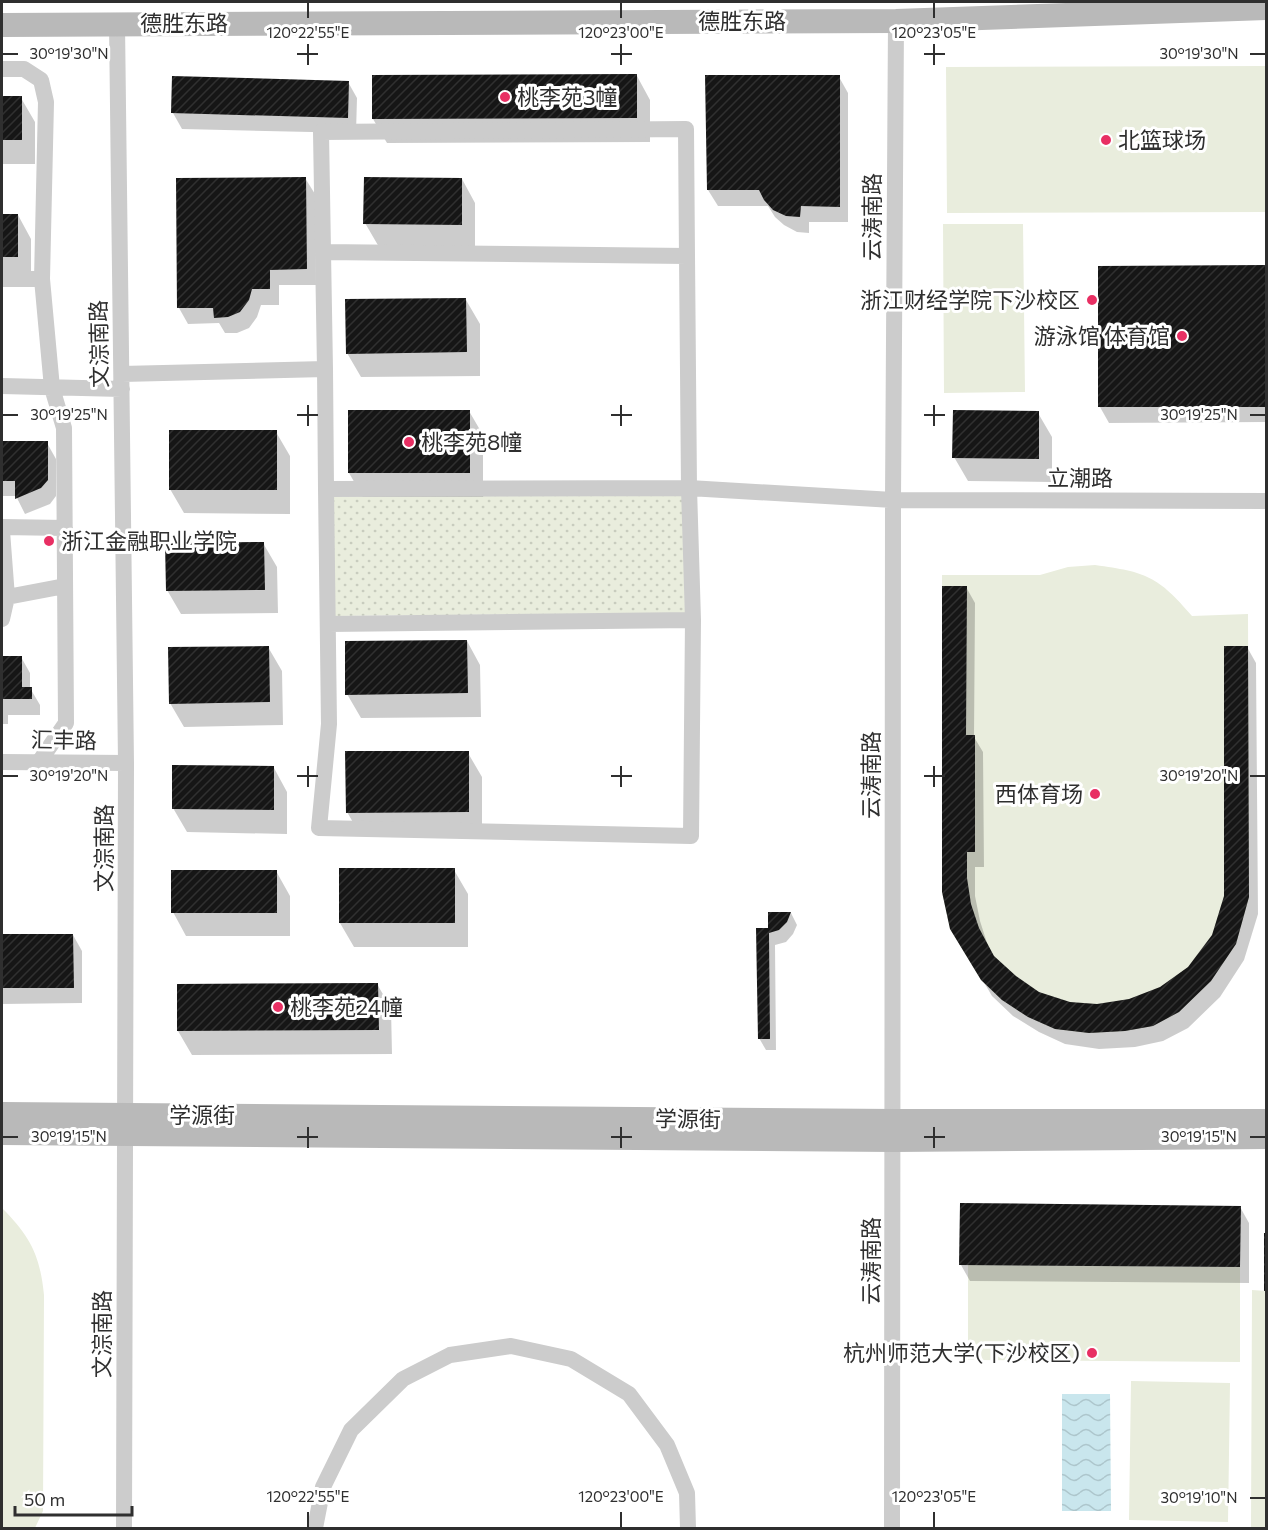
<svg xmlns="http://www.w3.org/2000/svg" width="1268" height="1530" font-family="Commissioner,'Noto Sans SC',sans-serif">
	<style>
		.green { fill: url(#green-dots) }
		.pitch { fill: #e9eddd }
		.water { fill: url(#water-waves) }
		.shadow { fill: #0003 }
		.building { fill: url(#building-hatch) }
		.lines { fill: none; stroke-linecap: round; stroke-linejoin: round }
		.minor { stroke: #ccc; stroke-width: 16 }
		.secondary { stroke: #b9b9b9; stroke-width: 24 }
		.ticks { fill: none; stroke: #2f2f2f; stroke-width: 2 }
		.poi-dot { fill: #e82f63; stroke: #fff; stroke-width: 2 }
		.labels { text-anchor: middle; stroke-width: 6; stroke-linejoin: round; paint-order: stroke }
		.street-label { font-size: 22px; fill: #2f2f2f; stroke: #fff }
		.poi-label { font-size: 22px; fill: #2f2f2f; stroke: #fff; text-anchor: start }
		.ticks-label { font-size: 15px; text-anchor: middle; fill: #2f2f2f; stroke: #fff; stroke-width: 6; stroke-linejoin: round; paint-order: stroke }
	</style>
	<defs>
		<pattern id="green-dots" width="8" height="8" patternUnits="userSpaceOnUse" patternTransform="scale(1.5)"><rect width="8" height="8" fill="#e9eddd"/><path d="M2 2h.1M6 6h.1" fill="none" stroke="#c8ccbe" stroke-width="1.8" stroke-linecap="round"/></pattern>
		<pattern id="water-waves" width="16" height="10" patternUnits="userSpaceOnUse" patternTransform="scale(1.5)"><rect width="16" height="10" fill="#c9e6ed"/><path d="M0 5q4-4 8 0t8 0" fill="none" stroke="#adc6cc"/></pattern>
		<pattern id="building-hatch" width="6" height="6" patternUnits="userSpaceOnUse" patternTransform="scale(1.5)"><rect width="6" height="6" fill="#161616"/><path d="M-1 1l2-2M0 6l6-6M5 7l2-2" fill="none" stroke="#303030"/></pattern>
	</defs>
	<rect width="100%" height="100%" fill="#fff"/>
	<path class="green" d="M684 492 685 613 335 616 333 495Z"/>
	<path class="pitch" d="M1266 66V212L947 213 946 67Z
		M943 224H1023L1025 392 944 393Z
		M1095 565C1146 572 1158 576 1192 616L1248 614 1249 897 1236 944 1211 981 1179 1012 1153 1026 1125 1031 1089 1033 1055 1029 1028 1017 1002 1000 981 980 950 929 942 892V575H1040L1068 567Z
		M2 1208C30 1236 40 1255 44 1295L43 1511 35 1528H2Z
		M968 1265 1240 1267V1362L968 1360Z
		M1252 1290 1266 1291V1528H1251Z
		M1131 1381 1230 1383 1228 1522 1129 1520Z"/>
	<path class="water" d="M1062 1394H1110L1111 1511H1062Z"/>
	<path class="shadow" d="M637 76 650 100V142L387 143 373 119Z
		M839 77 848 93V222H809V233L797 232 784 225 775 217 768 206H718L708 190Z
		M348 82 357 98 356 133 182 129 173 113Z
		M2 98H21L35 122V164H2Z
		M305 178 315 194 316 285H279V305H261L257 317 249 328 237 333H225L219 323 188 324 179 308Z
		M462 179 475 203V248L379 247 365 223Z
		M2 215H18L31 239V281H2Z
		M1266 267V422L1109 423 1100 407 1099 268Z
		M466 300 480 324V376L361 377 347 353Z
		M469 411 483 435V497H363L349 473Z
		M1038 413 1052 437V482L968 481 954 457Z
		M276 432 290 456V514L184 513 170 489Z
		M2 443H47L56 459V496L50 504 25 514 16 496H2Z
		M263 543 277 567 278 613 181 614 167 590Z
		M966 587 975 603 974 737 983 752 984 867H975V896L980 921 988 946 994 958 1015 977 1038 993 1070 1003 1097 1006 1130 1001 1160 988 1189 968 1213 936 1225 896 1247 647 1256 663 1258 914 1244 960 1220 997 1188 1028 1163 1041 1135 1047 1099 1049 1065 1044 1039 1032 1013 1016 992 996 952 928Z
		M467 641 480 665 481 717 361 718 347 694Z
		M268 647 282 671 283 725 184 727 170 703Z
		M2 657H21L30 673V688L40 705V715H8V724H2Z
		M468 753 482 777V836H361L347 812Z
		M274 768 287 792V834L187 832 173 808Z
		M454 870 468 894V947H354L340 923Z
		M276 871 290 896V936H186L173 912Z
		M791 913 797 925 793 934 786 942 775 945 776 1050H766L759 1038 758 929H769V914Z
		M73 935 82 951V1003L2 1004V936Z
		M377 984 391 1008 392 1054 192 1055 178 1031Z
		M1240 1207 1249 1223V1283L970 1281 961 1265Z"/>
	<path class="building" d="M637 74V118L372 119V75Z
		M705 75H840V207L801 206 800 217 786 216 773 210 764 200 759 190H707Z
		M172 76 349 81 348 118 171 113Z
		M2 96H22V140H2Z
		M306 177 307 269 270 270V289H252L249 300 240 312 228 317 214 318 213 308H177L176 178Z
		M364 177 462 178V225L363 224Z
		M2 214H18V257H2Z
		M1266 265V407H1098V266Z
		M466 298 467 352 346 354 345 299Z
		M348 410H470V473H348Z
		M953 410 1039 411V459L952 458Z
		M169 430H277V490H169Z
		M2 441H48V480L41 488 15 499V481H2Z
		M264 542 265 590 166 591 165 543Z
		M942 586H967L966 735H975V852H967V878L971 904 979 928 994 956 1016 976 1039 992 1070 1002 1097 1004 1129 999 1160 987 1188 967 1212 935 1224 896V646H1248L1249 897 1236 944 1211 981 1179 1012 1153 1026 1125 1031 1089 1033 1055 1029 1028 1017 1002 1000 981 980 950 929 942 892Z
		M467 640 468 693 345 695V641Z
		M269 646 270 702 169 704 168 647Z
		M2 656H22V687H32V699H2Z
		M345 751H469V812L346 813Z
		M172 765 274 766V810L172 809Z
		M339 868H455V923H339Z
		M171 870H277V913H171Z
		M768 912H791L787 922 779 930 769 933 770 1039H758L756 928H768Z
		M2 934H73L74 988H2Z
		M378 983 379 1030 177 1031V984Z
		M960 1203 1241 1206 1240 1267 959 1265Z
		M1264 1233H1266V1291H1264Z"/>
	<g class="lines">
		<path class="minor" d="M117 24 126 763 124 1528
			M2 69H24L41 80 46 102 42 279 52 388 64 428 66 723 39 762
			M323 252 321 132 686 129 687 256
			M2 279H42
			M122 374 325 369 323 252 687 256 689 488 326 489 325 369
			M2 386 122 389
			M326 489 329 724 319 828 691 836 693 620 689 488 893 500 1266 501
			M2 527 65 528
			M2 531 7 597
			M2 619 7 597 65 586
			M328 624 693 620
			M2 762 126 763
			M315 1528 323 1487 351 1430 403 1379 450 1355 511 1346 571 1359 629 1394 667 1445 687 1493 688 1528
			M892 1528 893 500 896 21"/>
		<path class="secondary" d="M2 25 896 21 1266 8
			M2 1114 894 1121H1266
			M2 1133 894 1140 1266 1137"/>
	</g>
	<path class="ticks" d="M308 3V18M621 3V18M934 3V18M308 44V65M621 44V65M934 44V65M3 54H18M297 54H318M611 54H632M924 54H945M1250 54H1265M308 405V426M621 405V426M934 405V426M3 415H18M297 415H318M611 415H632M924 415H945M1250 415H1265M308 766V787M621 766V787M934 766V787M3 776H18M297 776H318M611 776H632M924 776H945M1250 776H1265M308 1127V1148M621 1127V1148M934 1127V1148M3 1137H18M297 1137H318M611 1137H632M924 1137H945M1250 1137H1265M1250 1498H1265M308 1512V1527M621 1512V1527M934 1512V1527"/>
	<g class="poi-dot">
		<circle cx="505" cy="97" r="6"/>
		<circle cx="1106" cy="140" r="6"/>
		<circle cx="1092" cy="300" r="6"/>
		<circle cx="1182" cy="336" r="6"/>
		<circle cx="409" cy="442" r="6"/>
		<circle cx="49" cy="541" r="6"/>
		<circle cx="1095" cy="794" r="6"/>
		<circle cx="278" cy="1007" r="6"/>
		<circle cx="1092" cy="1353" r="6"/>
	</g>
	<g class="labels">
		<g class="street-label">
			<text x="742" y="29">德胜东路</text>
			<text x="184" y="31">德胜东路</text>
			<text transform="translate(872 217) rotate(-90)" y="8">云涛南路</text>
			<text transform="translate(99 344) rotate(-91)" y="8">文淙南路</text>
			<text x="1080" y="486">立潮路</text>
			<text transform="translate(64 740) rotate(1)" y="8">汇丰路</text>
			<text transform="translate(871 775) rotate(-90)" y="8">云涛南路</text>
			<text transform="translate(104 848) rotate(-90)" y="8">文淙南路</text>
			<text x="202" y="1123">学源街</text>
			<text transform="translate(688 1119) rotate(1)" y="8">学源街</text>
			<text transform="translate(871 1261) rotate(-90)" y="8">云涛南路</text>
			<text transform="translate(102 1334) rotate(-90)" y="8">文淙南路</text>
		</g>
		<g class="poi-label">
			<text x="517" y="105">桃李苑3幢</text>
			<text x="1118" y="148">北篮球场</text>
			<text x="1080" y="308" text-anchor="end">浙江财经学院下沙校区</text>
			<text x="1170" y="344" text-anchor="end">游泳馆 体育馆</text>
			<text x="421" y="450">桃李苑8幢</text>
			<text x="61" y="549">浙江金融职业学院</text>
			<text x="1083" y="802" text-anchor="end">西体育场</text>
			<text x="290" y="1015">桃李苑24幢</text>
			<text x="1080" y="1361" text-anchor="end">杭州师范大学(下沙校区)</text>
		</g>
	</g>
	<g class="ticks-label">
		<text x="308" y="38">120°22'55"E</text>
		<text x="621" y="38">120°23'00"E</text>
		<text x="934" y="38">120°23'05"E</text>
		<text x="69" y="59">30°19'30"N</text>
		<text x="1199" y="59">30°19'30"N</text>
		<text x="69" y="420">30°19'25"N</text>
		<text x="1199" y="420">30°19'25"N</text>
		<text x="69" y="781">30°19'20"N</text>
		<text x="1199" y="781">30°19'20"N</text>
		<text x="69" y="1142">30°19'15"N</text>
		<text x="1199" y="1142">30°19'15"N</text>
		<text x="308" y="1502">120°22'55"E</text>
		<text x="621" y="1502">120°23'00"E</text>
		<text x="934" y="1502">120°23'05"E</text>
		<text x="1199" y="1503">30°19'10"N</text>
	</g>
	<rect width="1268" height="1530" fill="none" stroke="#2f2f2f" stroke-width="6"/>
	<path d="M15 1506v9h117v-9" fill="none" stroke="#2f2f2f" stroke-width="3"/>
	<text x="24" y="1506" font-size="18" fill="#2f2f2f" stroke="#ffffff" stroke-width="4.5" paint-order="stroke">50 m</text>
</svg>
